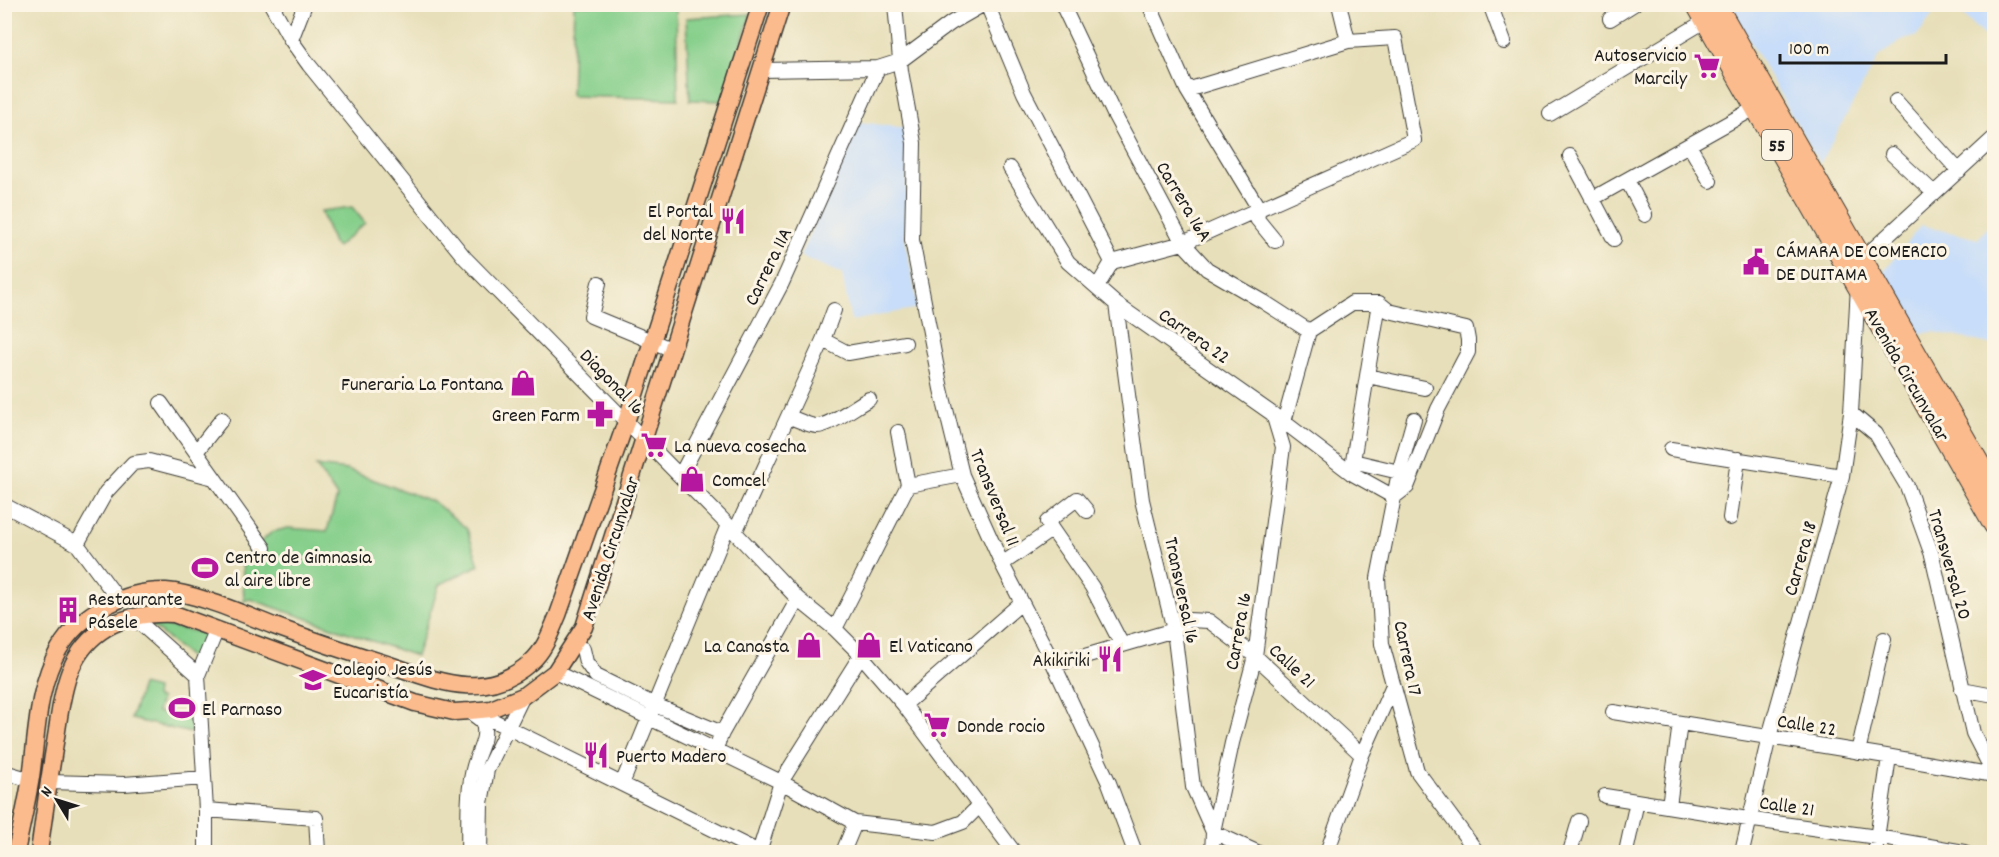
<svg xmlns="http://www.w3.org/2000/svg" width="1999" height="857" font-family="Dekko,sans-serif">
	<style>
		.built { fill: #c7ddf9 }
		.green { fill: #86cf8b; stroke: #517654; stroke-width: 1.5 }
		.lines { fill: none; stroke-linecap: round; stroke-linejoin: round }
		.minor-casing { stroke: #3a3934; stroke-width: 16 }
		.major-casing { stroke: #3a3934; stroke-width: 19 }
		.highway-casing { stroke: #3a3934; stroke-width: 22 }
		.minor { stroke: #fff; stroke-width: 14 }
		.major { stroke: #fbbb8c; stroke-width: 16 }
		.highway { stroke: #fbbb8c; stroke-width: 20 }
		.labels { text-anchor: middle; stroke-width: 6; stroke-linejoin: round; paint-order: stroke }
		.shield { fill: #fcf5e5; stroke: #5f5d58; stroke-width: 1.5 }
		.shield-label { font-size: 18px; font-weight: bold; fill: #1c1c1c }
		.poi-label { font-size: 20px; fill: #1c1c1c; stroke: #fcf5e5; text-anchor: start }
		.street-label { font-size: 20px; fill: #1c1c1c; stroke: #fcf5e5 }
	</style>
	<rect width="100%" height="100%" fill="#fcf5e5"/>
	<filter id="ink" filterUnits="userSpaceOnUse"><feTurbulence type="fractalNoise" baseFrequency=".0167" numOctaves="2"/><feDisplacementMap in="SourceGraphic" scale="12" xChannelSelector="R" yChannelSelector="G"/><feConvolveMatrix kernelMatrix="1 2 1 2 8 2 1 2 1" color-interpolation-filters="sRGB"/></filter>
	<filter id="wash" filterUnits="userSpaceOnUse"><feTurbulence type="fractalNoise" baseFrequency=".008" numOctaves="4" result="noise"/><feDisplacementMap in="SourceGraphic" scale="24" xChannelSelector="R" yChannelSelector="G"/><feGaussianBlur stdDeviation="1.35" result="paint"/><feColorMatrix in="noise" values="0 0 0 0 0 0 0 0 0 0 0 0 0 0 0 0 0 1.4 0 .05"/><feComposite in="paint" operator="in"/></filter>
	<g filter="url(#wash)">
		<rect width="100%" height="100%" fill="#e7dfb9"/>
		<path class="built" d="M1729 5H1940L1916 37 1906 38 1879 56 1820 164Z
			M1950 5H1994V46L1963 15Z
			M859 122 905 128 908 148 905 238 918 308 851 321 842 274 800 256Z
			M1994 219V345L1935 332 1910 334 1883 272 1921 225 1978 239Z"/>
		<path class="green" d="M574 5H676L678 99 571 96Z
			M751 14 722 101 690 100 686 18Z
			M352 207 365 223 337 247 333 243 321 211Z
			M316 466 347 470 434 502 467 529 479 565 439 585 416 656 250 599 244 601 242 558 272 532 288 528 327 531 337 497Z
			M149 623 210 634 198 664Z
			M142 685 156 689 155 697 161 699 157 712 191 720V733L131 719Z"/>
	</g>
	<g filter="url(#ink)">
		<g class="lines">
			<g class="minor-casing">
				<path id="minor" d="M271 4 291 40 309 65 465 258 728 525 798 599 835 629 861 655 904 705 1014 852
					M895 4 901 71 914 143 912 240 941 389 962 475 1002 564 1054 665 1109 783 1135 852
					M987 4 1024 93 1112 262
					M1062 4 1114 114 1183 243 1207 269 1264 302 1309 331 1352 303H1379
					M1149 4 1187 90 1259 209 1257 219 1275 241
					M1339 4 1348 41
					M1490 4 1504 42
					M1610 19 1634 4
					M291 40 305 4
					M762 70 878 68 900 61 951 23 984 4
					M1896 101 1959 171
					M1550 114 1705 21
					M1689 145 1710 181
					M1892 154 1934 193
					M1570 156 1614 239
					M1010 168 1068 262 1116 304 1284 422 1351 473 1394 497 1407 487 1438 409 1468 352V340L1466 329 1389 311 1379 303
					M1627 180 1645 215
					M1592 199 1755 108
					M1112 262 1183 243 1414 140 1395 38 1348 41 1187 90
					M1857 264 1994 138
					M599 283 591 316 673 350
					M1097 287 1112 262
					M1116 304 1142 500 1174 630 1193 787 1213 832 1257 852
					M834 310 823 340 848 353 905 343
					M1367 376 1425 388
					M161 403 264 548
					M1851 413 1876 434 1907 486 1932 555 1973 733 1994 774
					M789 417C797 419 809 426 817 426 830 426 857 405 869 399
					M1414 419 1399 472 1378 578 1382 644 1417 771 1477 852
					M1284 422 1309 331
					M898 432 908 485
					M1671 449 1842 476
					M196 452 222 419
					M1353 461 1399 472
					M1351 473 1379 303
					M680 476 782 283 878 68
					M908 485 962 475
					M4 505 77 544 118 599
					M1087 511 1077 499 1047 522 1092 587 1122 645
					M1730 518 1738 459
					M735 532 823 340
					M77 544 106 492 133 463 149 461 214 478
					M1002 564 1051 530
					M132 616 198 675
					M835 629 908 485
					M583 649 586 662 596 676 655 705 722 733
					M1054 665 1174 630 1188 620 1209 621 1255 656 1362 755
					M555 672 781 782 855 823 936 832 963 822 979 806
					M1962 689 1994 695
					M904 705 1021 603
					M474 711 759 852
					M1613 712 1886 756 1994 775
					M715 750 722 733 798 599
					M1858 752 1884 639
					M4 772 31 780
					M48 782 124 784 204 778
					M622 784 728 525
					M1605 796 1754 820 1877 837 1964 852
					M1669 806 1680 723
					M206 810 316 818 318 852
					M206 852V810L198 675 217 629
					M468 852C469 824 466 794 474 766 478 751 489 737 482 721L474 715
					M480 852 481 803 487 770 523 696
					M759 852 781 782 861 655
					M843 852 855 823
					M1212 852 1213 832 1232 743 1255 656 1283 447 1273 414
					M1327 852 1362 755 1393 685
					M1570 852 1579 821
					M1626 852 1637 801
					M1742 852 1769 737 1842 476 1851 413 1858 286
					M1875 852 1889 757"/>
			</g>
			<g class="major-casing">
				<path id="major" d="M16 852C21 827 27 802 31 777 37 735 37 686 59 649 80 613 125 590 166 591 196 593 245 615 274 626 312 640 351 653 390 665 440 682 486 702 531 662 545 650 551 631 558 615L626 422 761 4
					M39 852C44 816 49 780 55 743 59 720 61 694 70 671 89 625 129 612 174 614L415 703 454 712 470 711 491 709 523 696 555 672 584 627 782 4"/>
			</g>
			<g class="highway-casing">
				<path id="highway" d="M1696 4 1994 525
					M1716 4 1994 489"/>
			</g>
			<use href="#minor" class="minor"/>
			<use href="#major" class="major"/>
			<use href="#highway" class="highway"/>
		</g>
	</g>
	<defs>
		<g id="supermarket-bare" transform="scale(2.07)"><path d="M-6-5.5h2.5l.6 2H6L4.5 2H-2.5L-4.4-4H-6ZM-1.5 3.2a1.3 1.3 0 1 0 .1 0ZM3 3.2a1.3 1.3 0 1 0 .1 0Z" fill="#b5179e" stroke="#fcf5e5" stroke-width="2.5" paint-order="stroke"/></g>
		<g id="restaurant-bare" transform="scale(2.07)"><path d="M-5-6h1v4h1v-4h1v4h1v-4h1v5L-1.5 .5V6h-2V.5L-5-1ZM5-6V6H3V1.5H1.5Q1.5-4 5-6Z" fill="#b5179e" stroke="#fcf5e5" stroke-width="2.5" paint-order="stroke"/></g>
		<g id="civic-bare" transform="scale(2.07)"><path d="M-.6-6.5H3V-4.5H.6V-3L4-1V1h2V6H-6V1h2V-1L-.6-3ZM-1.2 2.5V6h2.4V2.5Z" fill="#b5179e" stroke="#fcf5e5" stroke-width="2.5" paint-order="stroke"/></g>
		<g id="shop-bare" transform="scale(2.07)"><path d="M-5-2.5h2.3a2.7 3.5 0 0 1 5.4 0H5L5.5 6h-11ZM-1.5-2.5h3a1.5 2.3 0 0 0-3 0Z" fill="#b5179e" stroke="#fcf5e5" stroke-width="2.5" paint-order="stroke"/></g>
		<g id="pharmacy-bare" transform="scale(2.07)"><path d="M-2-6h4v4h4v4h-4v4h-4v-4h-4v-4h4Z" fill="#b5179e" stroke="#fcf5e5" stroke-width="2.5" paint-order="stroke"/></g>
		<g id="stadium-bare" transform="scale(2.07)"><path d="M0-5a6.5 5 0 1 0 0 10a6.5 5 0 1 0 0-10ZM-3.5-1.8h7v3.6h-7Z" fill="#b5179e" stroke="#fcf5e5" stroke-width="2.5" paint-order="stroke"/></g>
		<g id="building-bare" transform="scale(2.07)"><path d="M-4-6H4V6H1V3H-1V6H-4ZM-2.5-4.3h1.7v1.8h-1.7ZM.8-4.3h1.7v1.8H.8ZM-2.5-1h1.7V.8h-1.7ZM.8-1h1.7V.8H.8Z" fill="#b5179e" stroke="#fcf5e5" stroke-width="2.5" paint-order="stroke"/></g>
		<g id="school-bare" transform="scale(2.07)"><path d="M0-5L7-2L0 1L-7-2ZM-4 1L0 2.5L4 1V4Q0 6-4 4Z" fill="#b5179e" stroke="#fcf5e5" stroke-width="2.5" paint-order="stroke"/></g>
	</defs>
	<g fill-rule="evenodd">
		<use href="#supermarket-bare" x="1707" y="66"/>
		<use href="#restaurant-bare" x="733" y="221"/>
		<use href="#civic-bare" x="1756" y="262"/>
		<use href="#shop-bare" x="523" y="383"/>
		<use href="#pharmacy-bare" x="600" y="414"/>
		<use href="#supermarket-bare" x="654" y="445"/>
		<use href="#shop-bare" x="692" y="479"/>
		<use href="#stadium-bare" x="205" y="568"/>
		<use href="#building-bare" x="68" y="610"/>
		<use href="#shop-bare" x="809" y="645"/>
		<use href="#shop-bare" x="869" y="645"/>
		<use href="#restaurant-bare" x="1110" y="659"/>
		<use href="#school-bare" x="313" y="680"/>
		<use href="#stadium-bare" x="182" y="708"/>
		<use href="#supermarket-bare" x="937" y="725"/>
		<use href="#restaurant-bare" x="596" y="755"/>
	</g>
	<g class="labels">
		<rect class="shield" x="1762" y="130" width="30" height="30" rx="4.5"/>
		<g class="shield-label">
			<text x="1777" y="151">55</text>
		</g>
		<g class="poi-label">
			<text x="1687" y="61" text-anchor="end">Autoservicio<tspan x="1687" dy="23">Marcily</tspan></text>
			<text x="713" y="217" text-anchor="end">El Portal<tspan x="713" dy="23">del Norte</tspan></text>
			<text x="1776" y="257">CÁMARA DE COMERCIO<tspan x="1776" dy="23">DE DUITAMA</tspan></text>
			<text x="503" y="390" text-anchor="end">Funeraria La Fontana</text>
			<text x="580" y="421" text-anchor="end">Green Farm</text>
			<text x="674" y="452">La nueva cosecha</text>
			<text x="712" y="486">Comcel</text>
			<text x="225" y="563">Centro de Gimnasia<tspan x="225" dy="23">al aire libre</tspan></text>
			<text x="88" y="605">Restaurante<tspan x="88" dy="23">Pásele</tspan></text>
			<text x="789" y="652" text-anchor="end">La Canasta</text>
			<text x="889" y="652">El Vaticano</text>
			<text x="1090" y="666" text-anchor="end">Akikiriki</text>
			<text x="333" y="675">Colegio Jesús<tspan x="333" dy="23">Eucaristía</tspan></text>
			<text x="202" y="715">El Parnaso</text>
			<text x="957" y="732">Donde rocio</text>
			<text x="616" y="762">Puerto Madero</text>
		</g>
		<g class="street-label">
			<text transform="translate(1185 201) rotate(59)" y="7">Carrera 16A</text>
			<text transform="translate(767 266) rotate(-64)" y="7">Carrera 11A</text>
			<text transform="translate(1195 335) rotate(35)" y="7">Carrera 22</text>
			<text transform="translate(1908 374) rotate(60)" y="7">Avenida Circunvalar</text>
			<text transform="translate(613 381) rotate(46)" y="7">Diagonal 16</text>
			<text transform="translate(996 497) rotate(68)" y="7">Transversal 11</text>
			<text transform="translate(609 548) rotate(-72)" y="7">Avenida Circunvalar</text>
			<text transform="translate(1799 558) rotate(-74)" y="7">Carrera 18</text>
			<text transform="translate(1951 564) rotate(74)" y="7">Transversal 20</text>
			<text transform="translate(1183 590) rotate(78)" y="7">Transversal 16</text>
			<text transform="translate(1237 631) rotate(-80)" y="7">Carrera 16</text>
			<text transform="translate(1409 658) rotate(78)" y="7">Carrera 17</text>
			<text transform="translate(1293 665) rotate(43)" y="7">Calle 21</text>
			<text transform="translate(1807 724) rotate(9)" y="7">Calle 22</text>
			<text transform="translate(1787 805) rotate(8)" y="7">Calle 21</text>
		</g>
	</g>
	<rect width="1999" height="857" fill="none" stroke="#fcf5e5" stroke-width="24"/>
	<g transform="translate(57 800) rotate(308)" stroke="#fcf5e5" stroke-width="4.5" paint-order="stroke">
	<path d="M0-4.5L10 22L0 15L-10 22Z" fill="#1c1c1c"/>
	<text y="-9" font-size="16" font-weight="bold" text-anchor="middle" fill="#1c1c1c">N</text>
	</g>
	<path d="M1780 54v9h166v-9" fill="none" stroke="#1c1c1c" stroke-width="3"/>
	<text x="1789" y="54" font-size="18" fill="#1c1c1c" stroke="#fcf5e5" stroke-width="4.5" paint-order="stroke">100 m</text>
</svg>
